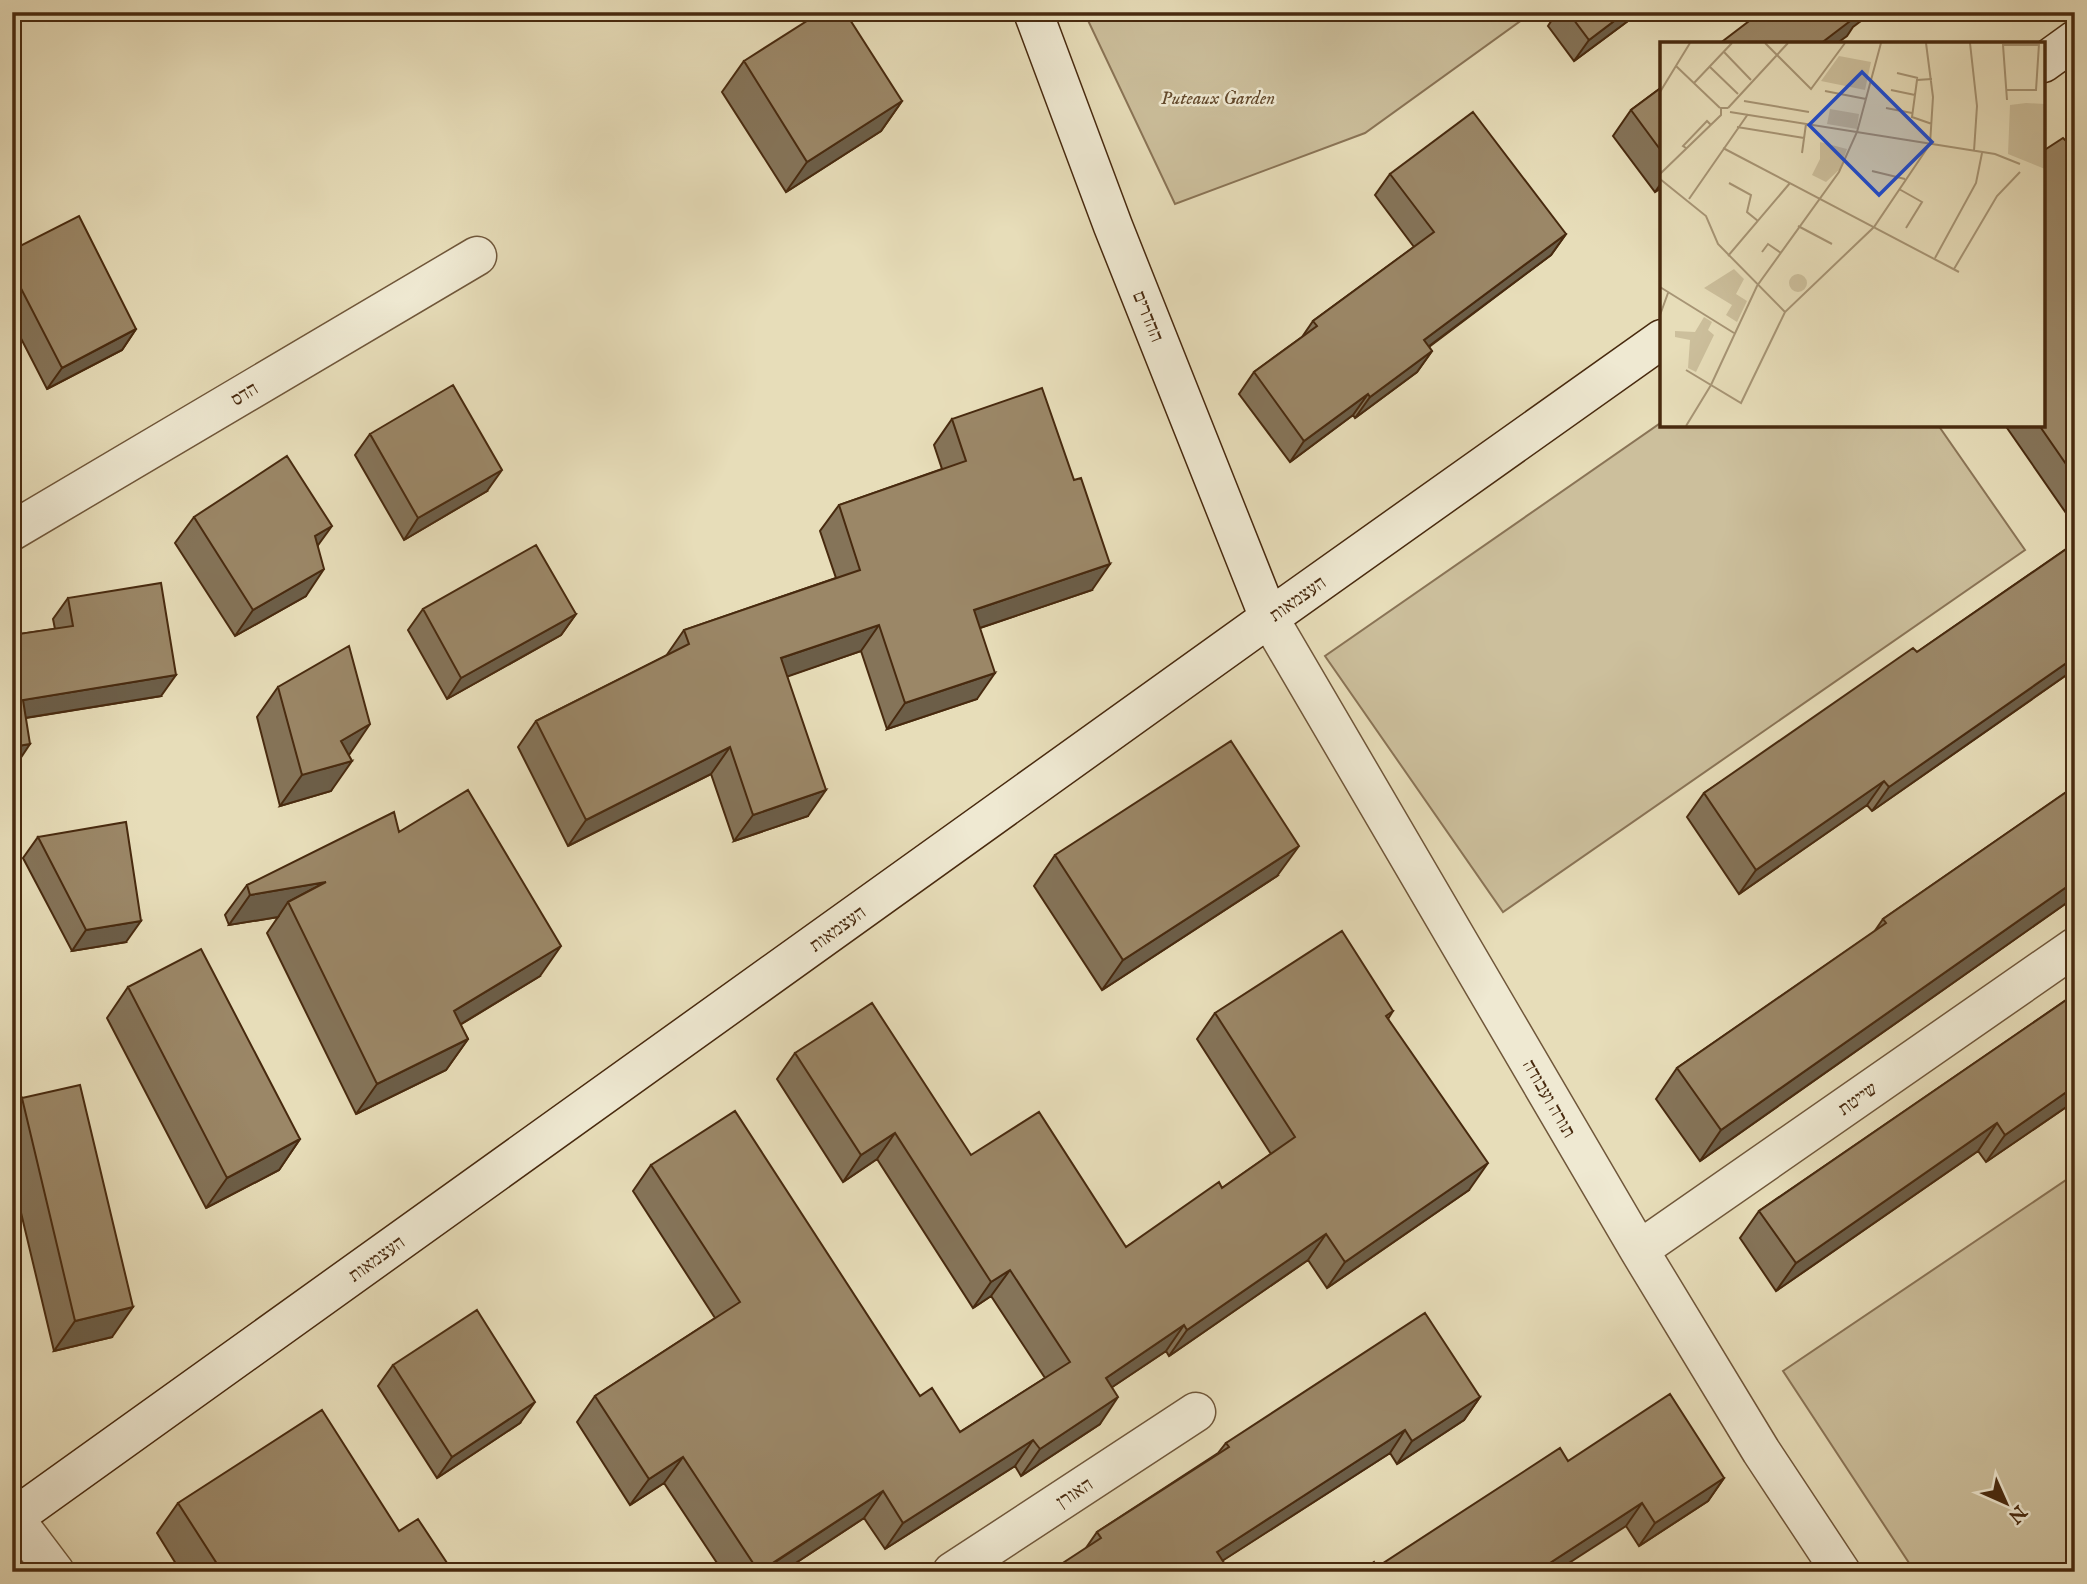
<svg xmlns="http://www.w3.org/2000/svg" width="2087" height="1584" font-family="'IM FELL English','Frank Ruhl Libre',serif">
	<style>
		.green { fill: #ccbf9c; stroke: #8a7456; stroke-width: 2 }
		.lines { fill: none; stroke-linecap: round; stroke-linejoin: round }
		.street-casing { stroke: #70573a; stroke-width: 41 }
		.secondary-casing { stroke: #482a0f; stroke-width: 41 }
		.street { stroke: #efe9d2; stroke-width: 38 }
		.secondary { stroke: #efe9d2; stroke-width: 38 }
		.wall { fill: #857459; stroke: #482a0f; stroke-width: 2 }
		.shaded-wall { fill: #6c5e48; stroke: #482a0f; stroke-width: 2 }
		.building { fill: #9b8767; stroke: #482a0f; stroke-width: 2 }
		.labels { text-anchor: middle; stroke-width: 5; stroke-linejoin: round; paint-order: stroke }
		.park-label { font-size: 19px; font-style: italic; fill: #62482b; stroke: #efe9d2 }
		.street-label { font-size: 19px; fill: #482a0f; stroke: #efe9d2 }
		.inset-road { fill: none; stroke: #a79575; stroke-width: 2 }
		.view { fill: #1d4ed8; fill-opacity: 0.15; stroke: #1d4ed8; stroke-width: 3.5 }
		.inset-edge { fill: none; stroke: #482a0f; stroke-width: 3.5 }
	</style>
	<rect width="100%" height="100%" fill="#e7ddb9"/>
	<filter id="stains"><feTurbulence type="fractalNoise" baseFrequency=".00286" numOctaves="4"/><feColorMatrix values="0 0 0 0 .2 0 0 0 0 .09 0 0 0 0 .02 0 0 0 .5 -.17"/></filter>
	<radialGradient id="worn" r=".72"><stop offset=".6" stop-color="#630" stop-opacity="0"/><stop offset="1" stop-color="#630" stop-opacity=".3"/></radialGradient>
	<path class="green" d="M1084 12H1533L1365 133 1175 204Z
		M1662 422V425H1938L2025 550 1503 912 1325 656Z
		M2075 1174V1572H1915L1783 1371Z"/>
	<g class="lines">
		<g class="street-casing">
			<path id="street" d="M12 531 477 256
				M1269 618 1639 1250 1761 1451 1841 1572
				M1639 1250 2075 947
				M12 1515 55 1572
				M952 1572 1196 1412"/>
		</g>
		<g class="secondary-casing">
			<path id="secondary" d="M1033 12 1113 226 1269 618
				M2043 63 2075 40
				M12 1519 1269 618 1662 339"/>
		</g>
		<use href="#street" class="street"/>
		<use href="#secondary" class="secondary"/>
	</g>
	<path class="wall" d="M1557 12H1640L1574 61 1548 26Z
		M744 61 902 101 881 131 786 192 722 92Z
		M1662 87V187L1655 192 1613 136 1631 110Z
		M2075 132V526L2005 425H2043L2065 140Z
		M1390 174 1566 234 1551 255 1429 347 1432 351 1417 372 1355 418 1353 415 1290 462 1239 394 1254 372 1302 337 1313 321 1414 247 1375 195Z
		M12 250 136 329 122 350 47 389 12 321Z
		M952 419 1092 590 980 628 977 699 887 729 861 651 787 676 808 816 734 841 711 774 568 846 518 747 536 721 666 656 684 630 836 578 820 531 839 505 942 469 934 445Z
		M370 434 487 491 404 540 355 455Z
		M194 517 318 545 306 596 235 636 175 543Z
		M2075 543V669L1872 811 1867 805 1739 894 1687 817 1704 793 1917 652Z
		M68 598 161 696 26 718 16 765 12 766V635L55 629 53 619Z
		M423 609 576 614 561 635 447 699 408 630Z
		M278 687 348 755 331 791 280 806 257 717Z
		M2075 783V897L1700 1161 1656 1099 1677 1068 1874 932 1883 919 2071 789Z
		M399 832 540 976 460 1025 468 1039 446 1070 356 1114 267 933 278 917 229 925 225 915 247 885Z
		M38 837 126 942 72 951 23 858Z
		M1055 855 1277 876 1102 990 1034 886Z
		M128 987 300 1139 279 1170 206 1208 107 1018Z
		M2075 994V1101L1986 1162 1978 1151 1776 1291 1740 1238 1759 1211Z
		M1393 1011 1388 1019 1469 1190 1327 1288 1308 1260 1169 1356 1166 1351 1112 1387 1100 1424 1021 1476 1015 1466 885 1549 864 1518 782 1572H723L664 1483 630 1505 577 1422 595 1396 715 1318 633 1191 651 1165 920 1396 960 1432 1045 1378 991 1296 973 1308 877 1159 843 1182 777 1079 795 1053 971 1155 1126 1247 1222 1188 1271 1154 1197 1039 1215 1013Z
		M22 1098 112 1337 54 1351 12 1175V1112Z
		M393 1365 520 1423 437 1478 378 1386Z
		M1480 1397 1464 1420 1397 1464 1390 1453 1223 1560 1086 1548 1097 1532 1218 1453 1226 1443Z
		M1568 1461 1724 1478 1708 1501 1639 1546 1626 1526 1377 1567Z
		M178 1503 399 1531 453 1572H181L157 1533Z"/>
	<path class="shaded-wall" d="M1626 12H1640L1574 61 1589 40Z
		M1859 12H1873L1853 27 1847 36 1836 44H1820Z
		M902 101 881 131 786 192 807 162Z
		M1662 182V187L1655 192Z
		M1566 234 1551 255 1409 361 1424 340Z
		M136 329 122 350 47 389 62 368Z
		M1432 351 1417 372 1355 418 1370 397Z
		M1368 394 1353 415 1290 462 1304 441Z
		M502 470 487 491 404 540 418 518Z
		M332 526 313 552 315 536Z
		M1110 564 1092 590 956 636 974 610Z
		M324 569 306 596 235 636 253 610Z
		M576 614 561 635 447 699 461 678Z
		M879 625 861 651 763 685 781 658Z
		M2075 657V669L1872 811 1889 787Z
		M995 673 977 699 887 729 905 703Z
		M176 675 161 696 12 720 23 700Z
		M370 724 349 755 323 769 352 761 331 791 280 806 302 775 341 741Z
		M30 744 16 765 12 766V747Z
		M730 747 711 774 568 846 586 820Z
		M1884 781 1867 805 1739 894 1756 870Z
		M826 790 808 816 734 841 753 815Z
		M1299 846 1277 876 1102 990 1123 960Z
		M2075 881V897L1700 1161 1721 1130Z
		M326 882 288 902 278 917 229 925 250 895Z
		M141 921 126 942 72 951 86 930Z
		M561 946 540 976 433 1041 454 1011Z
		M468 1039 446 1070 356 1114 377 1084Z
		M2075 1086V1101L1986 1162 2005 1135Z
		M1997 1123 1978 1151 1776 1291 1796 1263Z
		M895 1133 877 1159 843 1182 861 1155Z
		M300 1139 279 1170 206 1208 227 1178Z
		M1488 1163 1469 1190 1327 1288 1345 1262Z
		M1326 1234 1308 1260 1169 1356 1187 1330Z
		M1010 1270 991 1296 973 1308 991 1282Z
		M133 1307 112 1337 54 1351 75 1321Z
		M1184 1325 1166 1351 1087 1404 1106 1378Z
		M1118 1397 1100 1424 1021 1476 1040 1449Z
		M1480 1397 1464 1420 1397 1464 1412 1441Z
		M535 1402 520 1423 437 1478 452 1457Z
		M1405 1430 1390 1453 1205 1572 1217 1552Z
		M1033 1440 1015 1466 885 1549 903 1523Z
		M683 1457 664 1483 630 1505 649 1479Z
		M1724 1478 1708 1501 1639 1546 1655 1523Z
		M883 1491 864 1518 782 1572H760Z
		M1642 1503 1626 1526 1555 1572H1536Z"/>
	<path class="building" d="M821 12H845L902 101 807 162 744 61Z
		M1568 12H1626L1589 40Z
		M1761 12H1862L1820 44H1719Z
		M1662 87V152L1631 110Z
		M1473 112 1566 234 1424 340 1432 351 1370 397 1368 394 1304 441 1254 372 1317 326 1313 321 1434 232 1390 174Z
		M2075 132V477L2039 425H2043V151L2063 138 2065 140Z
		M79 216 136 329 62 368 12 271V250Z
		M453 385 502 470 418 518 370 434Z
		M1042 388 1074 480 1081 478 1110 564 974 610 995 673 905 703 879 625 781 658 826 790 753 815 730 747 586 820 536 721 689 644 684 630 860 570 839 505 966 461 952 419Z
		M287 456 332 526 315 536 324 569 253 610 194 517Z
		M2075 543V657L1889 787 1884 781 1756 870 1704 793 1913 648 1917 652Z
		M536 545 576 614 461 678 423 609Z
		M161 583 176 675 23 700 30 744 12 747V635L73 626 68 598Z
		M349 646 370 724 341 741 352 761 302 775 278 687Z
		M1231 741 1299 846 1123 960 1055 855Z
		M2075 786V881L1721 1130 1677 1068 1886 923 1883 919Z
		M468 790 561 946 454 1011 468 1039 377 1084 288 902 326 882 250 895 247 885 394 812 399 832Z
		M126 822 141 921 86 930 38 837Z
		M1342 931 1393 1011 1386 1016 1488 1163 1345 1262 1326 1234 1187 1330 1184 1325 1106 1378 1118 1397 1040 1449 1033 1440 903 1523 883 1491 759 1572 683 1457 649 1479 595 1396 740 1302 651 1165 735 1111 920 1396 932 1388 960 1432 1070 1362 1010 1270 991 1282 895 1133 861 1155 795 1053 872 1003 971 1155 1039 1112 1126 1247 1219 1182 1222 1188 1295 1137 1215 1013Z
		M201 949 300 1139 227 1178 128 987Z
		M2075 994V1086L2005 1135 1997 1123 1796 1263 1759 1211Z
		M80 1085 133 1307 75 1321 22 1098Z
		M477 1310 535 1402 452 1457 393 1365Z
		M1425 1313 1480 1397 1412 1441 1405 1430 1217 1552 1230 1572H1049L1101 1538 1097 1532 1229 1447 1226 1443Z
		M1670 1394 1724 1478 1655 1523 1642 1503 1536 1572H1360L1374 1562 1377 1567 1560 1448 1568 1461Z
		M322 1410 399 1531 418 1519 453 1572H233L228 1565 221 1570 178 1503Z"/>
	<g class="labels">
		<g class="park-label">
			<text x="1218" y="104">Puteaux Garden</text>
		</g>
		<g class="street-label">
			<text transform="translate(1149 316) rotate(68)" y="7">ההדרים</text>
			<text transform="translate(244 393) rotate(-31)" y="7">הדס</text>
			<text transform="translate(1297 598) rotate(-35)" y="7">העצמאות</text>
			<text transform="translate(837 928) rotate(-36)" y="7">העצמאות</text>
			<text transform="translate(1550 1098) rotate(60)" y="7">תורה ועבודה</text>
			<text transform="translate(1857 1098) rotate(-35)" y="7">שייטת</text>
			<text transform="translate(376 1258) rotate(-36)" y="7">העצמאות</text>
			<text transform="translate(1074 1492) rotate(-33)" y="7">האורן</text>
		</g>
	</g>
	<g transform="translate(1660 42)">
		<rect width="385" height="385" fill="#e7ddb9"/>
		<path d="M179 14 211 20 205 48 161 39ZM366 61 385 62V127L348 112 350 63ZM170 67 199 72 197 87 167 82ZM160 100 187 107 180 127 166 140 152 133 160 117ZM74 227 84 237 76 252 87 259 77 280 66 273 72 263 44 246ZM129 241a9 9 0 1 1 18 0a9 9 0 1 1-18 0ZM44 275 52 280 48 288 54 293 36 330 28 326 30 298 15 295V289L35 290Z" fill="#ccbf9c"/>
		<path class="inset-road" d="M105 1 151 47 185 1M310 1 317 64 314 109M64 10 91 38M16 24 60 66M50 25 78 52M237 31 258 36M272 37 257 38 252 75 272 82M34 41 72 1M231 48 255 53M346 48H376L379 2M165 49 206 57M0 50 30 1M347 58 343 3H379M84 59 149 70M68 66 128 1M226 66 252 71M70 70 335 112 360 122M77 85 144 96M26 106 23 104 47 79 51 83M63 106 299 230M142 111 146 82M212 129 245 137M0 132 61 73V66H68M0 137 46 174 58 202 125 270M69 141 91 153 87 170 98 179M239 147 262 160 246 186M29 157 88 72M138 184 172 202M102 210 108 202 121 211M68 214 130 141M275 216 316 141 322 111M294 227 337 154 360 130M0 245 74 291M0 273 8 251M26 328 81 361 125 270 214 185 270 102 273 55 266 1M26 384 51 343 97 244 179 130 197 90 221 1"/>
		<path class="view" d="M202 30 272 100 219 153 149 83Z"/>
		<rect width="385" height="385" class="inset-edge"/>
	</g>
	<rect width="2087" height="1584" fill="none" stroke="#e7ddb9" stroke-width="42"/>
	<rect x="14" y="14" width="2059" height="1556" fill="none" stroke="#482a0f" stroke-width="3.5"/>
	<rect x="21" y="21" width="2045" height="1542" fill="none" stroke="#482a0f" stroke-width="2"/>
	<g transform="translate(2006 1503) rotate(135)" stroke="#efe9d2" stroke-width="5" paint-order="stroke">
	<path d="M0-5L12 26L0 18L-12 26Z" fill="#482a0f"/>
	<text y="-10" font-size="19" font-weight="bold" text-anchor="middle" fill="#482a0f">N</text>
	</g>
	<rect width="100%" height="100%" filter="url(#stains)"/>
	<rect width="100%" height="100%" fill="url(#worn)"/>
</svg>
